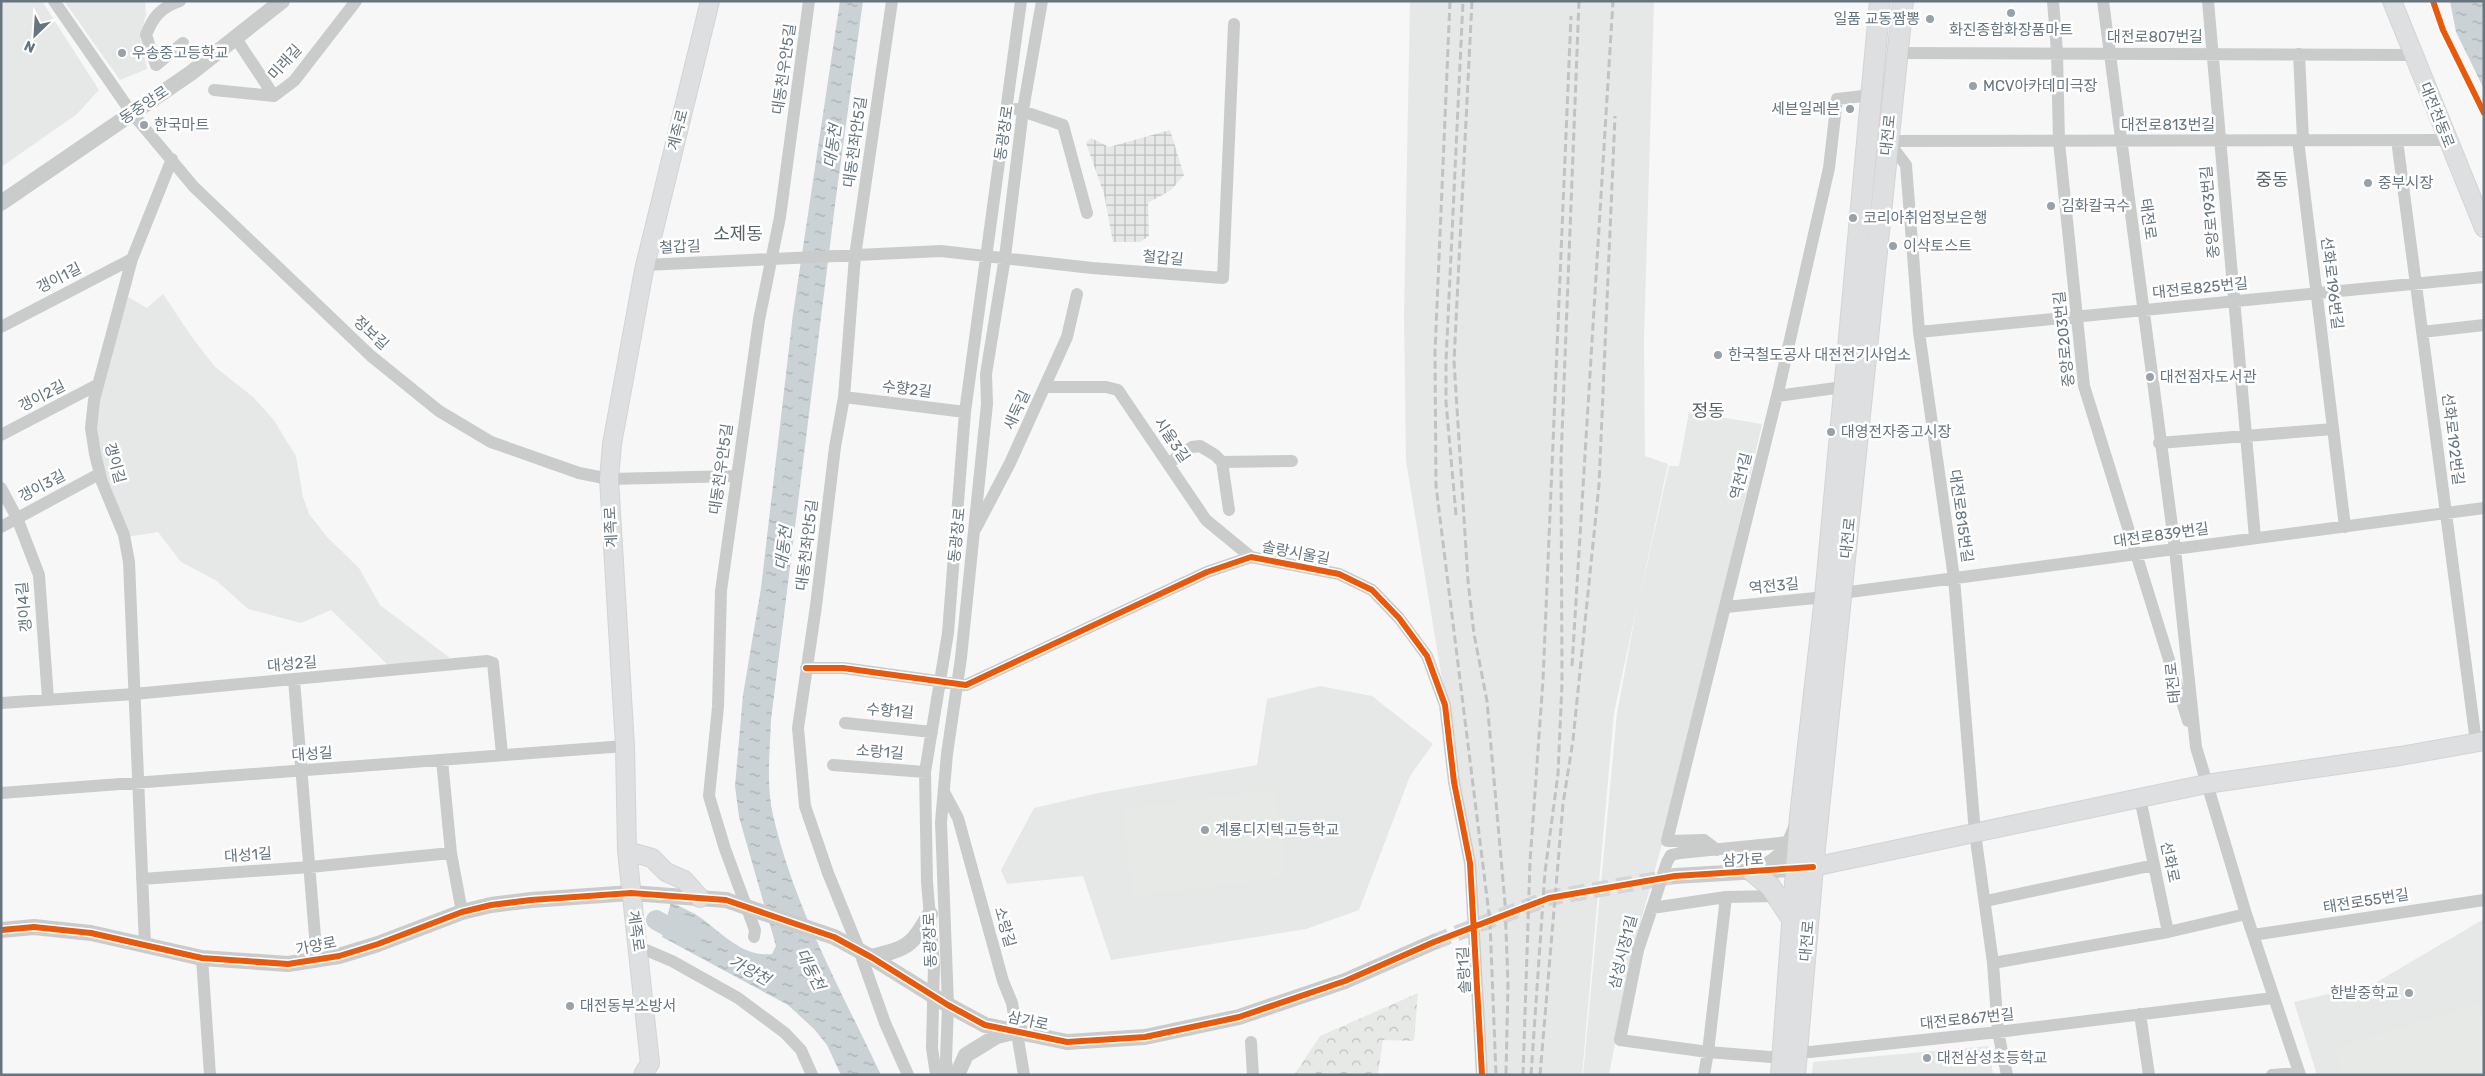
<svg xmlns="http://www.w3.org/2000/svg" width="2485" height="1076" font-family="Rubik,'Noto Sans KR',sans-serif">
	<style>
		.built { fill: #e6e7e7 }
		.industrial { fill: url(#industrial-grid) }
		.forest { fill: url(#forest-crowns) }
		.pitch { fill: #e6e9e5 }
		.water { fill: url(#water-ripples) }
		.lines { fill: none; stroke-linecap: round; stroke-linejoin: round }
		.river { stroke: #cad2d5; stroke-width: 20 }
		.tertiary-tunnel { stroke: #d3d6d9; stroke-width: 16; stroke-dasharray: 16 8; stroke-linecap: butt }
		.secondary-casing { stroke: #d3d4d5; stroke-width: 20 }
		.primary-casing { stroke: #d4d4d5; stroke-width: 22 }
		.minor { stroke: #cacccc; stroke-width: 12 }
		.tertiary { stroke: #cacccc; stroke-width: 16 }
		.secondary { stroke: #dedfe0; stroke-width: 18 }
		.primary { stroke: #dedfe0; stroke-width: 20 }
		.rail { stroke: #c1c2c3; stroke-width: 3; stroke-dasharray: 8 4; stroke-linecap: butt }
		.minor-bridge { stroke: #cacccc; stroke-width: 12 }
		.tertiary-bridge { stroke: #cacccc; stroke-width: 16 }
		.cycleway-casing { stroke: #fff; stroke-width: 9 }
		.cycleway { stroke: #e8590c; stroke-width: 6 }
		.poi-dot { fill: #99a2a9; stroke: #fff; stroke-width: 2 }
		.labels { text-anchor: middle; stroke-width: 5; stroke-linejoin: round; paint-order: stroke }
		.poi-label { font-size: 15px; fill: #66757f; stroke: #fff; text-anchor: start }
		.street-label { font-size: 15px; fill: #66757f; stroke: #fff }
		.water-label { font-size: 16px; font-style: italic; fill: #667a7f; stroke: #fff }
		.quarter-label { font-size: 18px; fill: #57636a; stroke: #fff }
	</style>
	<defs>
		<pattern id="industrial-grid" width="8" height="8" patternUnits="userSpaceOnUse" patternTransform="scale(1.25)"><rect width="8" height="8" fill="#e6e7e7"/><path d="M0 4h8M4 0v8" fill="none" stroke="#bec0c0"/></pattern>
		<pattern id="forest-crowns" width="20" height="18" patternUnits="userSpaceOnUse" patternTransform="scale(1.25)"><rect width="20" height="18" fill="#e6e9e5"/><path d="M2 6a3 3 0 1 1 6 0M12 15a3 3 0 1 1 6 0" fill="none" stroke="#bec1bf"/></pattern>
		<pattern id="water-ripples" width="26" height="14" patternUnits="userSpaceOnUse" patternTransform="scale(1.25)"><rect width="26" height="14" fill="#cad2d5"/><path d="M2 4q2-2 4 0t4 0M15 11q2-2 4 0t4 0" fill="none" stroke="#a8afb2"/></pattern>
	</defs>
	<rect width="100%" height="100%" fill="#f7f7f7"/>
	<path class="built" d="M1 1H42L99 90 76 115 1 167Z
		M64 1H145L146 15 140 38 147 69 120 80Z
		M1410 1H1654L1644 340 1645 456 1668 464 1638 605 1669 466H1679L1689 412 1762 424 1710 650 1660 852 1634 945 1609 1075H1583L1617 713 1637 606 1614 713 1582 1075H1487L1475 880 1406 461 1404 316Z
		M163 294 191 336 215 367 253 397 273 419 296 456 303 497 309 514 328 538 359 568 380 605 450 658 388 665 331 610 301 623 248 609 217 581 181 562 158 532 126 537 104 472 94 427 104 373 128 297 147 308Z
		M1320 686 1372 696 1433 744 1410 776 1359 910 1306 929 1111 960 1083 876 1007 884 1001 870 1034 808 1098 793 1257 765 1267 699Z
		M2484 919V1075H2317L2294 1002 2375 983Z
		M1989 1046 1993 1075H1812L1813 1062Z"/>
	<path class="industrial" d="M1170 130 1184 175 1171 190 1148 203 1149 236 1140 242H1113L1104 194 1086 143 1091 138 1109 147Z"/>
	<path class="forest" d="M1418 993 1414 1041 1383 1040 1378 1075H1294L1320 1036Z"/>
	<path class="pitch" d="M1275 789 1287 877 1133 897 1121 809Z
		M2478 1003 2484 1021V1075H2340L2336 1048Z"/>
	<path class="water" d="M840 1H863L836 197 771 720C770 750 766 785 773 815 794 907 841 990 881 1075H841L827 1045 814 1029 788 1005 662 937 671 902C679 906 687 910 695 914 719 929 741 958 772 954L776 946 739 817 735 786 743 695 761 588 793 314Z
		M2450 1H2484V89L2456 32Z"/>
	<g class="lines">
		<path class="river" d="M656 920 687 937"/>
		<path class="tertiary-tunnel" d="M1434 942 1549 898 1675 876"/>
		<g class="secondary-casing">
			<path id="secondary" d="M2392 1 2484 228
				M627 851 652 858 666 872 684 880 700 898
				M1813 867 2206 784 2400 756 2484 741
				M643 1075 650 1063 627 851 625 746 609 479 612 444 644 270 710 1"/>
		</g>
		<g class="primary-casing">
			<path id="primary" d="M1753 872 1770 886 1792 919
				M1781 1075 1800 816 1825 597 1880 1
				M1795 1075 1813 867 1903 1"/>
		</g>
		<path class="minor" d="M54 1 131 112 194 187 371 356 439 411 491 442 579 473 609 479 736 476
			M180 1C161 7 153 17 146 35L156 65 183 43
			M892 1 855 256 844 397 835 447 816 606 798 728 805 806 828 873 858 947 885 1023 908 1075
			M2053 1 2057 52 2059 142 2084 386 2188 721
			M2103 1 2175 549 2196 747 2246 914 2300 1075
			M2208 1 2255 538
			M235 37 274 96
			M1897 53 2412 55
			M2299 54 2303 140
			M214 90 274 96 294 81 356 1
			M1016 109 1063 125 1087 213
			M2298 140 2345 527
			M2397 140 2476 742
			M1888 141 1906 165 1919 332 1954 578 1975 833 1993 963 1998 1032 2007 1075
			M1888 141 2448 140
			M645 265 941 251 1092 268 1223 278 1234 24
			M1 327 132 259
			M1919 332 2484 277
			M2422 332 2484 325
			M1046 387H1106L1118 390 1206 520 1251 557
			M1777 396 1843 387
			M844 397 965 412
			M1 435 97 385
			M2159 443 2333 429
			M1222 462 1292 461
			M1169 463 1192 447 1200 446 1215 455 1222 462 1229 510
			M1 488 17 518 39 575 48 699
			M1 527 99 474
			M976 528 1010 463 1067 337 1077 294
			M1842 593 2484 508
			M1726 607 1825 597
			M806 668H843L966 685 1207 572 1251 557 1339 574 1372 590 1399 618 1427 656 1445 705 1454 782 1470 863 1482 1075
			M294 680 317 961
			M1 703 134 694 487 661 493 663 502 754
			M845 723 932 732
			M442 760 451 853 462 912
			M833 765 925 772
			M944 792 958 818 1003 981 1012 1003 1024 1075
			M1 793 625 746
			M2140 798 2168 932
			M1717 850 1704 840 1667 841 1779 388 1829 168 1837 99 1872 95
			M1680 853 1789 842
			M142 879 310 867 451 853
			M1777 896 1726 897 1652 908 1638 950 1620 1040 1708 1052 1783 1058
			M1986 901 2154 865
			M2253 935 2484 900
			M754 937 755 930 725 849 709 796 718 707 721 591 759 320 780 217 809 1
			M145 945 129 562 124 535 102 482 95 454 91 428 94 400 132 259 172 159
			M639 947 672 961 738 998 785 1033 801 1050 812 1075
			M202 958 210 1075
			M1993 963 2168 932 2246 914
			M2140 1014 2149 1075
			M1251 1042 1253 1075
			M1797 1051 1810 1052 1998 1032 2273 998
			M936 1075 932 1048 934 964 927 882 925 772 948 633 965 412 1021 1
			M948 1075 946 1060 948 1005 941 822 947 754 961 658 987 404 986 374 1005 257 1023 110 1042 1
			M1704 1075 1708 1052 1726 897
			M2272 1075 2299 1073"/>
		<path class="tertiary" d="M1 203 191 73 282 1
			M1759 869C1781 859 1789 848 1797 825
			M1675 876 1808 868
			M1 930 34 927 91 933 202 958 288 964 339 956 378 944 462 912 491 905 531 900 631 893 726 900
			M871 957 948 1005 985 1025 1067 1042 1145 1037 1239 1017 1345 981 1434 942
			M871 957C908 948 911 947 930 914
			M957 1075 966 1055 997 1036 1014 1032"/>
		<use href="#secondary" class="secondary"/>
		<use href="#primary" class="primary"/>
		<path class="rail" d="M1450 1 1435 352 1436 486 1490 922 1496 1075
			M1472 1 1454 361 1468 581 1474 634 1487 701 1505 903 1508 984 1506 1075
			M1456 515 1446 402V361L1463 1
			M1572 666 1613 1
			M1523 1075 1530 862 1543 680 1571 16
			M1531 1075 1545 872 1558 774 1562 683 1561 460 1579 1
			M1540 1075 1563 804 1573 740 1599 485 1615 116"/>
		<path class="minor-bridge" d="M1652 908 1667 862 1671 855 1680 853"/>
		<path class="tertiary-bridge" d="M726 900 834 937 871 957"/>
		<g class="cycleway-casing">
			<path id="cycleway" d="M2433 1 2443 30 2484 113
				M806 668H843L966 685 1207 572 1251 557 1339 574 1372 590 1399 618 1427 656 1445 705 1454 782 1470 863 1482 1075
				M1 930 34 927 91 933 202 958 288 964 339 956 378 944 462 912 491 905 531 900 631 893 726 900 834 937 871 957 948 1005 985 1025 1067 1042 1145 1037 1239 1017 1345 981 1434 942 1549 898 1675 876 1813 867"/>
		</g>
		<use href="#cycleway" class="cycleway"/>
	</g>
	<g class="poi-dot">
		<circle cx="2011" cy="13" r="5"/>
		<circle cx="1930" cy="19" r="5"/>
		<circle cx="122" cy="53" r="5"/>
		<circle cx="1973" cy="86" r="5"/>
		<circle cx="1850" cy="109" r="5"/>
		<circle cx="144" cy="125" r="5"/>
		<circle cx="2368" cy="183" r="5"/>
		<circle cx="2051" cy="206" r="5"/>
		<circle cx="1853" cy="218" r="5"/>
		<circle cx="1893" cy="246" r="5"/>
		<circle cx="1718" cy="355" r="5"/>
		<circle cx="2150" cy="377" r="5"/>
		<circle cx="1831" cy="432" r="5"/>
		<circle cx="1205" cy="830" r="5"/>
		<circle cx="2409" cy="993" r="5"/>
		<circle cx="570" cy="1006" r="5"/>
		<circle cx="1927" cy="1058" r="5"/>
	</g>
	<g class="labels">
		<g class="poi-label">
			<text x="1920" y="24" text-anchor="end">일품 교동짬뽕</text>
			<text x="2011" y="35" text-anchor="middle">화진종합화장품마트</text>
			<text x="132" y="58">우송중고등학교</text>
			<text x="1983" y="91">MCV아카데미극장</text>
			<text x="1840" y="114" text-anchor="end">세븐일레븐</text>
			<text x="154" y="130">한국마트</text>
			<text x="2378" y="188">중부시장</text>
			<text x="2061" y="211">김화칼국수</text>
			<text x="1863" y="223">코리아취업정보은행</text>
			<text x="1903" y="251">이삭토스트</text>
			<text x="1728" y="360">한국철도공사 대전전기사업소</text>
			<text x="2160" y="382">대전점자도서관</text>
			<text x="1841" y="437">대영전자중고시장</text>
			<text x="1215" y="835">계룡디지텍고등학교</text>
			<text x="2399" y="998" text-anchor="end">한밭중학교</text>
			<text x="580" y="1011">대전동부소방서</text>
			<text x="1937" y="1063">대전삼성초등학교</text>
		</g>
		<g class="street-label">
			<text x="2155" y="42">대전로807번길</text>
			<text transform="translate(285 62) rotate(-48)" y="5">미래길</text>
			<text transform="translate(784 69) rotate(-82)" y="5">대동천우안5길</text>
			<text transform="translate(144 105) rotate(-34)" y="5">동중앙로</text>
			<text transform="translate(2437 115) rotate(68)" y="5">대전천동로</text>
			<text x="2168" y="130">대전로813번길</text>
			<text transform="translate(678 130) rotate(-76)" y="5">계족로</text>
			<text transform="translate(1004 133) rotate(-82)" y="5">동광장로</text>
			<text transform="translate(1888 135) rotate(-84)" y="5">대전로</text>
			<text transform="translate(855 142) rotate(-82)" y="5">대동천좌안5길</text>
			<text transform="translate(2210 212) rotate(-95)" y="5">중앙로193번길</text>
			<text transform="translate(2148 219) rotate(82)" y="5">태전로</text>
			<text transform="translate(680 247) rotate(-3)" y="5">철갑길</text>
			<text transform="translate(1163 258) rotate(5)" y="5">철갑길</text>
			<text transform="translate(59 278) rotate(-27)" y="5">갱이1길</text>
			<text transform="translate(2332 283) rotate(83)" y="5">선화로196번길</text>
			<text transform="translate(2200 288) rotate(-6)" y="5">대전로825번길</text>
			<text transform="translate(371 333) rotate(43)" y="5">정보길</text>
			<text transform="translate(2064 339) rotate(-96)" y="5">중앙로203번길</text>
			<text transform="translate(907 389) rotate(7)" y="5">수향2길</text>
			<text transform="translate(42 396) rotate(-27)" y="5">갱이2길</text>
			<text transform="translate(1017 410) rotate(-65)" y="5">새둑길</text>
			<text transform="translate(2453 439) rotate(83)" y="5">선화로192번길</text>
			<text transform="translate(1172 440) rotate(56)" y="5">시울3길</text>
			<text transform="translate(115 463) rotate(75)" y="5">갱이길</text>
			<text transform="translate(721 469) rotate(-82)" y="5">대동천우안5길</text>
			<text transform="translate(1741 476) rotate(-76)" y="5">역전1길</text>
			<text transform="translate(42 486) rotate(-28)" y="5">갱이3길</text>
			<text transform="translate(1961 516) rotate(82)" y="5">대전로815번길</text>
			<text transform="translate(611 527) rotate(-93)" y="5">계족로</text>
			<text transform="translate(957 535) rotate(-84)" y="5">동광장로</text>
			<text transform="translate(2161 535) rotate(-8)" y="5">대전로839번길</text>
			<text transform="translate(1848 538) rotate(-84)" y="5">대전로</text>
			<text transform="translate(807 545) rotate(-83)" y="5">대동천좌안5길</text>
			<text transform="translate(1296 553) rotate(11)" y="5">솔랑시울길</text>
			<text transform="translate(1774 586) rotate(-6)" y="5">역전3길</text>
			<text transform="translate(24 607) rotate(-95)" y="5">갱이4길</text>
			<text transform="translate(292 664) rotate(-5)" y="5">대성2길</text>
			<text transform="translate(2173 683) rotate(-96)" y="5">태전로</text>
			<text transform="translate(890 711) rotate(5)" y="5">수향1길</text>
			<text transform="translate(880 752) rotate(4)" y="5">소랑1길</text>
			<text transform="translate(312 754) rotate(-4)" y="5">대성길</text>
			<text transform="translate(248 855) rotate(-4)" y="5">대성1길</text>
			<text transform="translate(1743 860) rotate(-3)" y="5">삼가로</text>
			<text transform="translate(2170 862) rotate(78)" y="5">선화로</text>
			<text transform="translate(2366 901) rotate(-9)" y="5">태전로55번길</text>
			<text transform="translate(1005 927) rotate(74)" y="5">소랑길</text>
			<text transform="translate(636 931) rotate(82)" y="5">계족로</text>
			<text transform="translate(930 940) rotate(-92)" y="5">동광장로</text>
			<text transform="translate(1807 941) rotate(-85)" y="5">대전로</text>
			<text transform="translate(316 946) rotate(-11)" y="5">가양로</text>
			<text transform="translate(1623 952) rotate(-76)" y="5">삼성시장1길</text>
			<text transform="translate(1464 970) rotate(-93)" y="5">솔랑1길</text>
			<text transform="translate(1967 1019) rotate(-6)" y="5">대전로867번길</text>
			<text transform="translate(1028 1021) rotate(12)" y="5">삼가로</text>
		</g>
		<g class="water-label">
			<text transform="translate(832 146) rotate(-82)" y="6">대동천</text>
			<text transform="translate(783 548) rotate(-83)" y="6">대동천</text>
			<text transform="translate(811 969) rotate(63)" y="6">대동천</text>
			<text transform="translate(750 970) rotate(29)" y="6">가양천</text>
		</g>
		<g class="quarter-label">
			<text x="2272" y="186">중동</text>
			<text x="738" y="240">소제동</text>
			<text x="1708" y="417">정동</text>
		</g>
	</g>
	<rect width="2485" height="1076" fill="none" stroke="#66757f" stroke-width="5"/>
	<g transform="translate(35 35) rotate(205)" stroke="#ffffff" stroke-width="4" paint-order="stroke">
	<path d="M0-4L9 19L0 12L-9 19Z" fill="#66757f"/>
	<text y="-8" font-size="14" font-weight="bold" text-anchor="middle" fill="#66757f">N</text>
	</g>
</svg>
